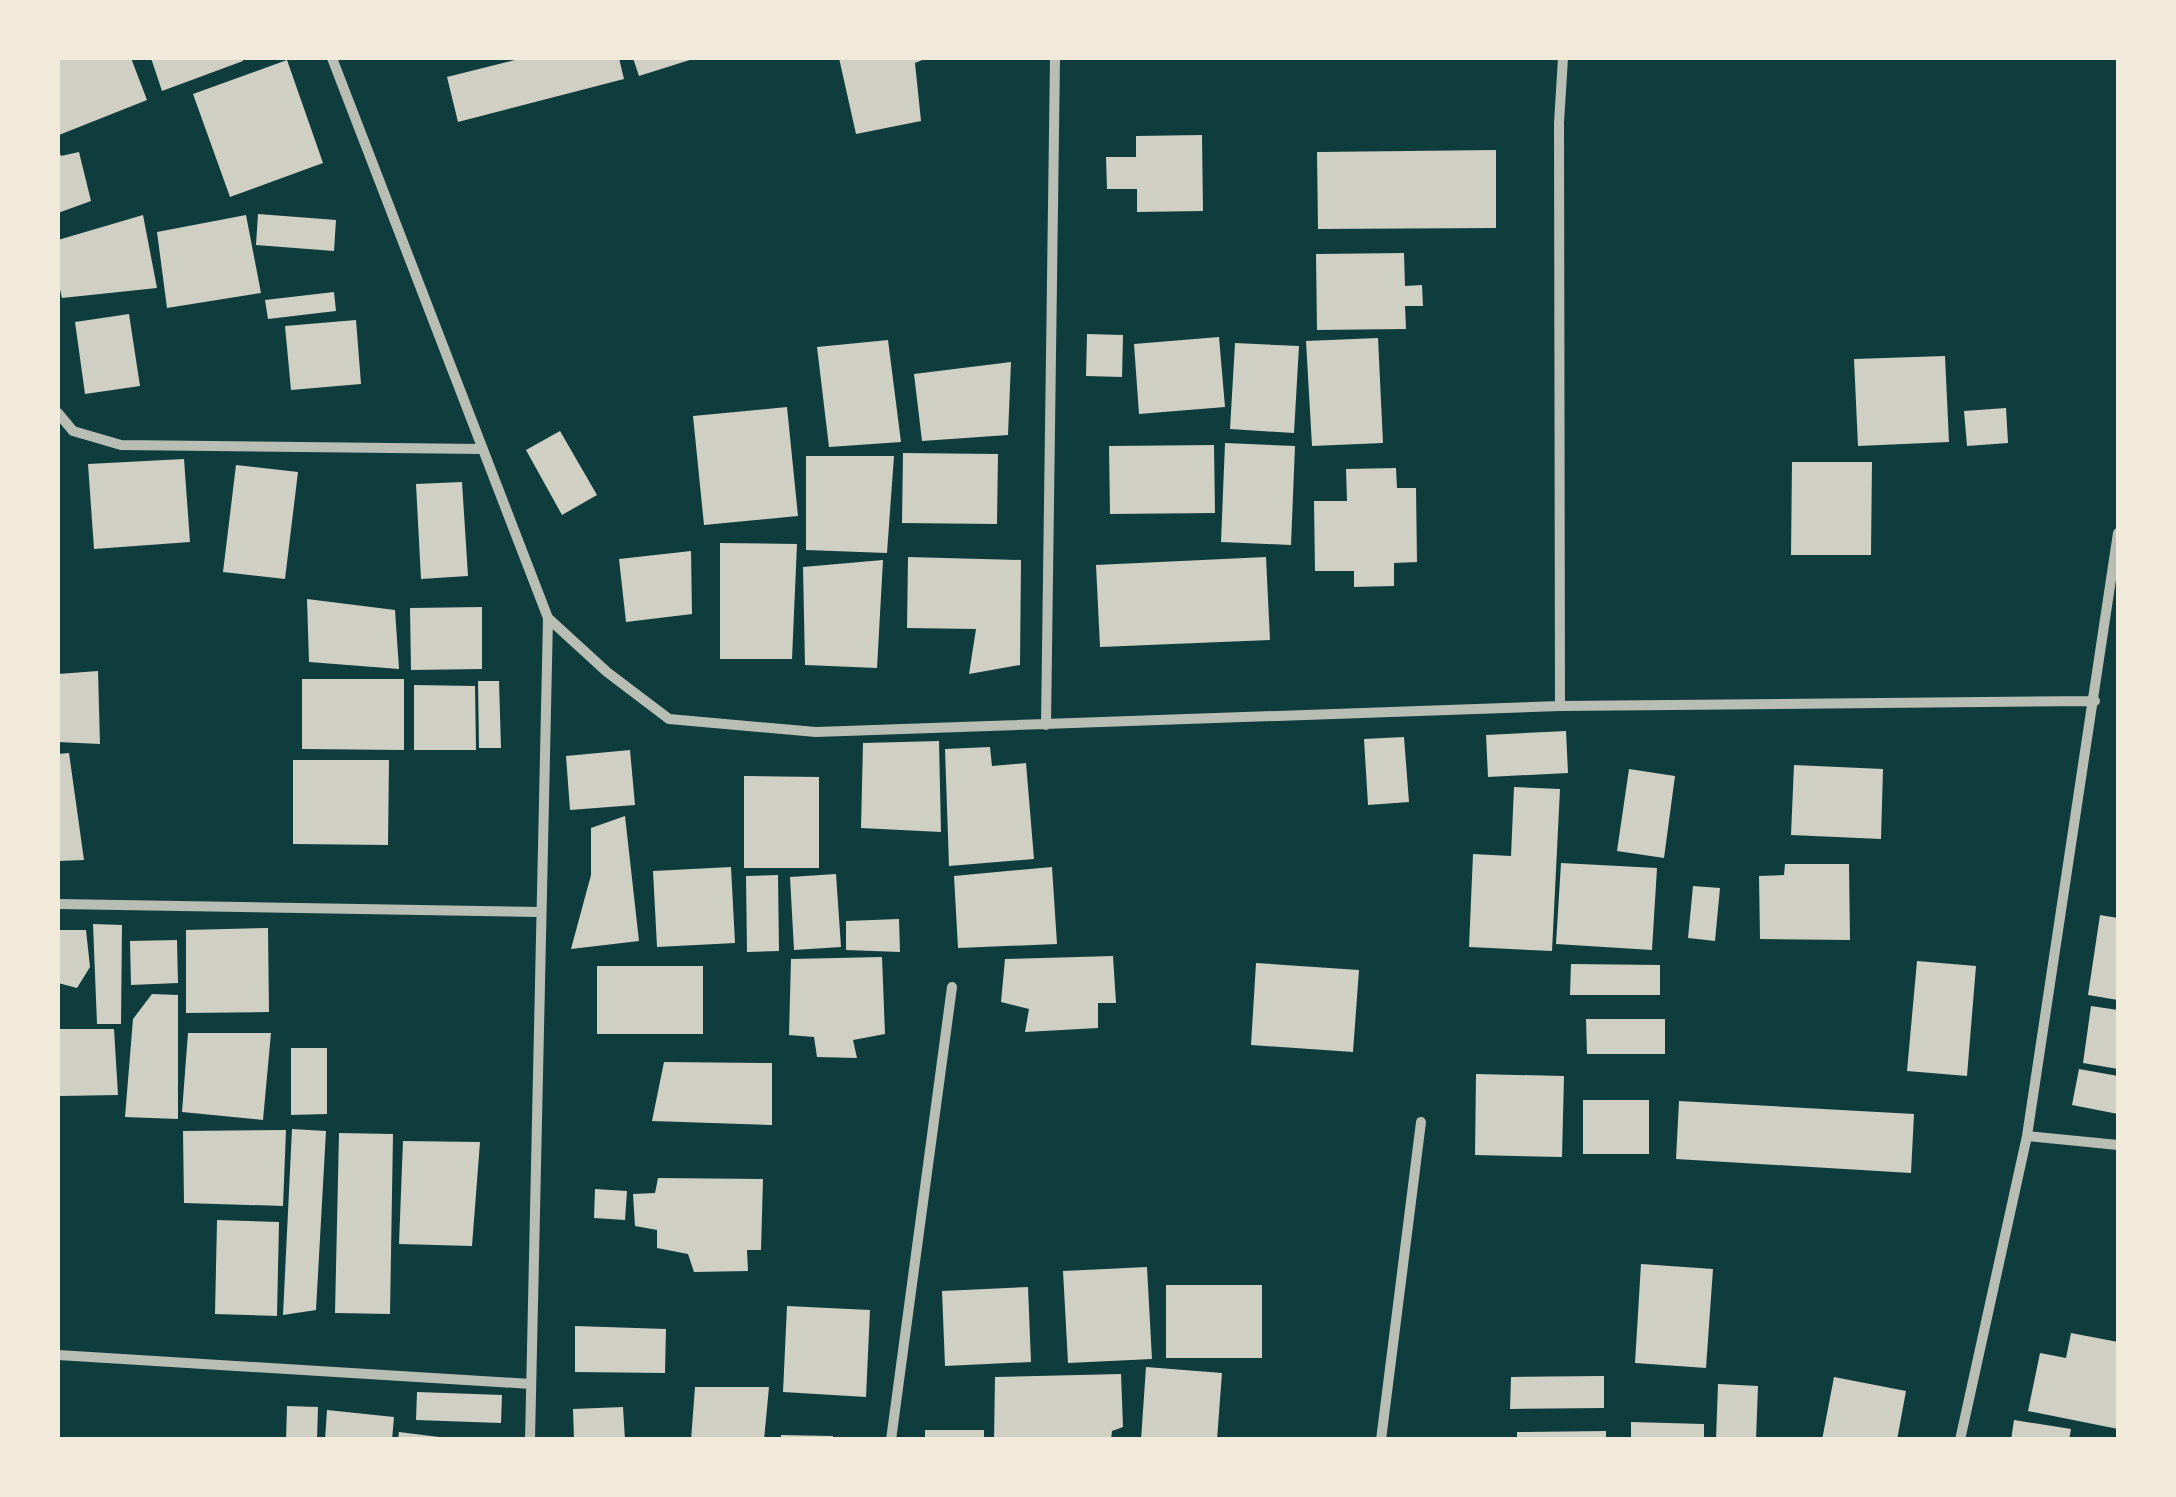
<svg xmlns="http://www.w3.org/2000/svg" width="2176" height="1497" font-family="Quicksand,sans-serif">
	<style>
		.building { fill: #cfcfc3 }
		.lines { fill: none; stroke-linecap: round; stroke-linejoin: round }
		.minor { stroke: #b8beb3; stroke-width: 10 }
	</style>
	<rect width="100%" height="100%" fill="#0f3d3e"/>
	<path class="building" d="M58 58H131L147 100 59 135Z
		M151 58H242L243 61 162 91Z
		M523 58H619L624 79 458 122 447 77Z
		M633 58H696L639 76Z
		M839 58H927L915 63 921 121 856 134Z
		M287 60 323 163 230 197 193 94Z
		M1202 135 1203 211 1137 212V189H1107L1106 157H1136V136Z
		M58 148 61 156 79 152 91 201 58 213Z
		M1496 150V228L1318 229 1317 152Z
		M258 214 336 220 334 251 256 245Z
		M143 215 157 288 62 298 58 281V240Z
		M246 215 261 293 167 308 157 232Z
		M1404 253 1405 286 1422 285 1423 306H1405L1406 329 1317 330 1316 254Z
		M334 292 336 311 268 319 265 300Z
		M129 314 140 386 85 394 75 322Z
		M356 320 361 384 291 390 285 326Z
		M1087 334 1123 335 1122 377 1086 376Z
		M1219 337 1225 407 1139 414 1134 344Z
		M1378 338 1383 443 1312 446 1306 341Z
		M888 340 901 442 829 447 817 347Z
		M1235 343 1299 346 1294 433 1230 429Z
		M1945 356 1949 442 1858 446 1854 359Z
		M1011 362 1008 435 922 441 914 374Z
		M787 407 798 516 704 525 693 416Z
		M2006 408 2008 443 1967 446 1964 411Z
		M560 431 597 495 562 515 526 450Z
		M1225 443 1295 446 1291 545 1221 542Z
		M1214 445 1215 513 1110 514 1109 446Z
		M903 453 998 454 997 524 902 523Z
		M806 456H894L887 553 806 550Z
		M184 459 190 542 94 549 88 464Z
		M1792 462H1872L1871 555H1791Z
		M236 465 298 472 285 579 223 572Z
		M1396 468 1397 488H1416L1417 562 1394 563V586L1354 587V571H1315L1314 501H1347L1346 469Z
		M462 482 468 576 421 579 416 484Z
		M720 543 797 544 792 659H720Z
		M691 551 692 614 626 622 619 559Z
		M908 557 1021 560 1020 665 969 674 976 629 907 628Z
		M1266 557 1270 640 1100 647 1096 565Z
		M883 560 877 668 805 665 803 567Z
		M307 599 395 610 399 669 309 662Z
		M482 607V669L411 670 410 608Z
		M98 671 100 744 58 742V674Z
		M302 679H404V750L302 749Z
		M478 681H499L501 748H479Z
		M414 685 475 686 476 750H414Z
		M1566 731 1568 773 1488 777 1486 735Z
		M1404 737 1409 802 1368 805 1364 739Z
		M939 741 941 832 861 828 863 743Z
		M990 747 992 766 1026 763 1034 859 949 866 945 749Z
		M630 750 635 805 570 810 566 756Z
		M69 753 84 860 58 861V754Z
		M293 760H389L388 845 293 844Z
		M1794 765 1883 769 1881 839 1791 835Z
		M1629 769 1675 776 1664 858 1617 851Z
		M744 776 819 777V868H744Z
		M1514 787 1560 789 1552 951 1469 947 1473 854 1511 856Z
		M625 816 639 941 571 949 591 875V828Z
		M1561 863 1657 868 1652 950 1556 944Z
		M1785 864H1849L1850 940 1760 939 1759 876 1784 875Z
		M731 867 735 943 657 947 653 871Z
		M1052 867 1057 944 958 948 954 876Z
		M836 874 841 947 794 950 790 877Z
		M778 875 779 951 747 952 746 876Z
		M1693 886 1720 888 1715 941 1688 938Z
		M2100 915 2118 918V1000L2088 995Z
		M899 919 900 952 846 950V921Z
		M93 924 122 925 121 1024H97Z
		M268 928 269 1012 186 1013V930Z
		M58 930H86L90 967 77 988 58 983Z
		M177 940 178 983 131 985 130 941Z
		M1113 956 1116 1003H1098V1028L1025 1032 1029 1009 1001 1002 1005 959Z
		M882 957 885 1034 853 1040 857 1058 817 1057 814 1037 789 1035 791 959Z
		M1917 961 1976 966 1967 1076 1907 1071Z
		M1256 963 1359 970 1353 1052 1251 1045Z
		M1571 964 1660 965V995H1570Z
		M597 966H703V1034H597Z
		M152 994 178 995V1119L125 1117 133 1019Z
		M2091 1006 2118 1010V1069L2083 1063Z
		M1586 1019H1665V1054H1587Z
		M59 1029H114L118 1095 60 1096Z
		M188 1033H271L263 1120 182 1112Z
		M291 1048H327V1114L291 1115Z
		M664 1062 772 1063V1125L652 1121Z
		M2079 1069 2118 1076V1114L2072 1105Z
		M1476 1074 1564 1076 1562 1157 1475 1155Z
		M1583 1100H1649V1154H1583Z
		M1679 1101 1914 1114 1911 1173 1676 1159Z
		M292 1129 326 1131 316 1310 283 1315Z
		M286 1130 283 1206 184 1203 183 1131Z
		M339 1133 393 1134 390 1314 335 1313Z
		M403 1141 480 1142 472 1246 399 1244Z
		M658 1178 763 1179 761 1250H747L748 1271 694 1272 688 1254 657 1248V1230L635 1226 633 1194 655 1193Z
		M595 1189 627 1191 625 1220 594 1218Z
		M217 1220 279 1222 277 1316 215 1314Z
		M1641 1264 1713 1269 1706 1368 1635 1363Z
		M1147 1267 1152 1359 1068 1363 1063 1271Z
		M1166 1285H1262V1358H1166Z
		M1028 1287 1031 1362 945 1366 942 1291Z
		M787 1306 870 1310 866 1397 783 1392Z
		M575 1326 666 1329 665 1373 575 1372Z
		M2071 1333 2118 1342V1429L2028 1411 2040 1353 2066 1358Z
		M1146 1367 1222 1373 1217 1440H1141Z
		M1121 1374 1123 1427 1112 1431 1111 1440H994L995 1377Z
		M1604 1376V1408L1510 1409 1511 1377Z
		M1834 1377 1906 1391 1897 1440H1822Z
		M1718 1384 1758 1386 1756 1440H1716Z
		M695 1387H769L764 1440H691Z
		M417 1392 502 1395 501 1423 416 1420Z
		M287 1406 318 1407 317 1440H286Z
		M623 1407 625 1440H574L573 1409Z
		M327 1410 394 1417 392 1440H325Z
		M2014 1420 2071 1429 2069 1440H2011Z
		M1631 1422 1704 1424V1440H1631Z
		M925 1430H984V1440H925Z
		M1606 1431V1440H1517V1432Z
		M399 1432 439 1437V1440H398Z
		M781 1435 833 1436V1440H781Z"/>
	<g class="lines">
		<path class="minor" d="M332 58 548 618 607 672 669 719 816 732 1560 706 2095 701
			M58 413 73 431 121 445 482 449
			M1560 706 1559 123 1563 58
			M1046 725 1055 58
			M58 904 541 912
			M2027 1136 2118 1145
			M58 1355 531 1384
			M530 1440 548 618
			M891 1440 952 987
			M1381 1440 1421 1122
			M1960 1440 2027 1136 2118 533"/>
	</g>
	<rect width="2176" height="1497" fill="none" stroke="#f1e9da" stroke-width="120"/>
</svg>
